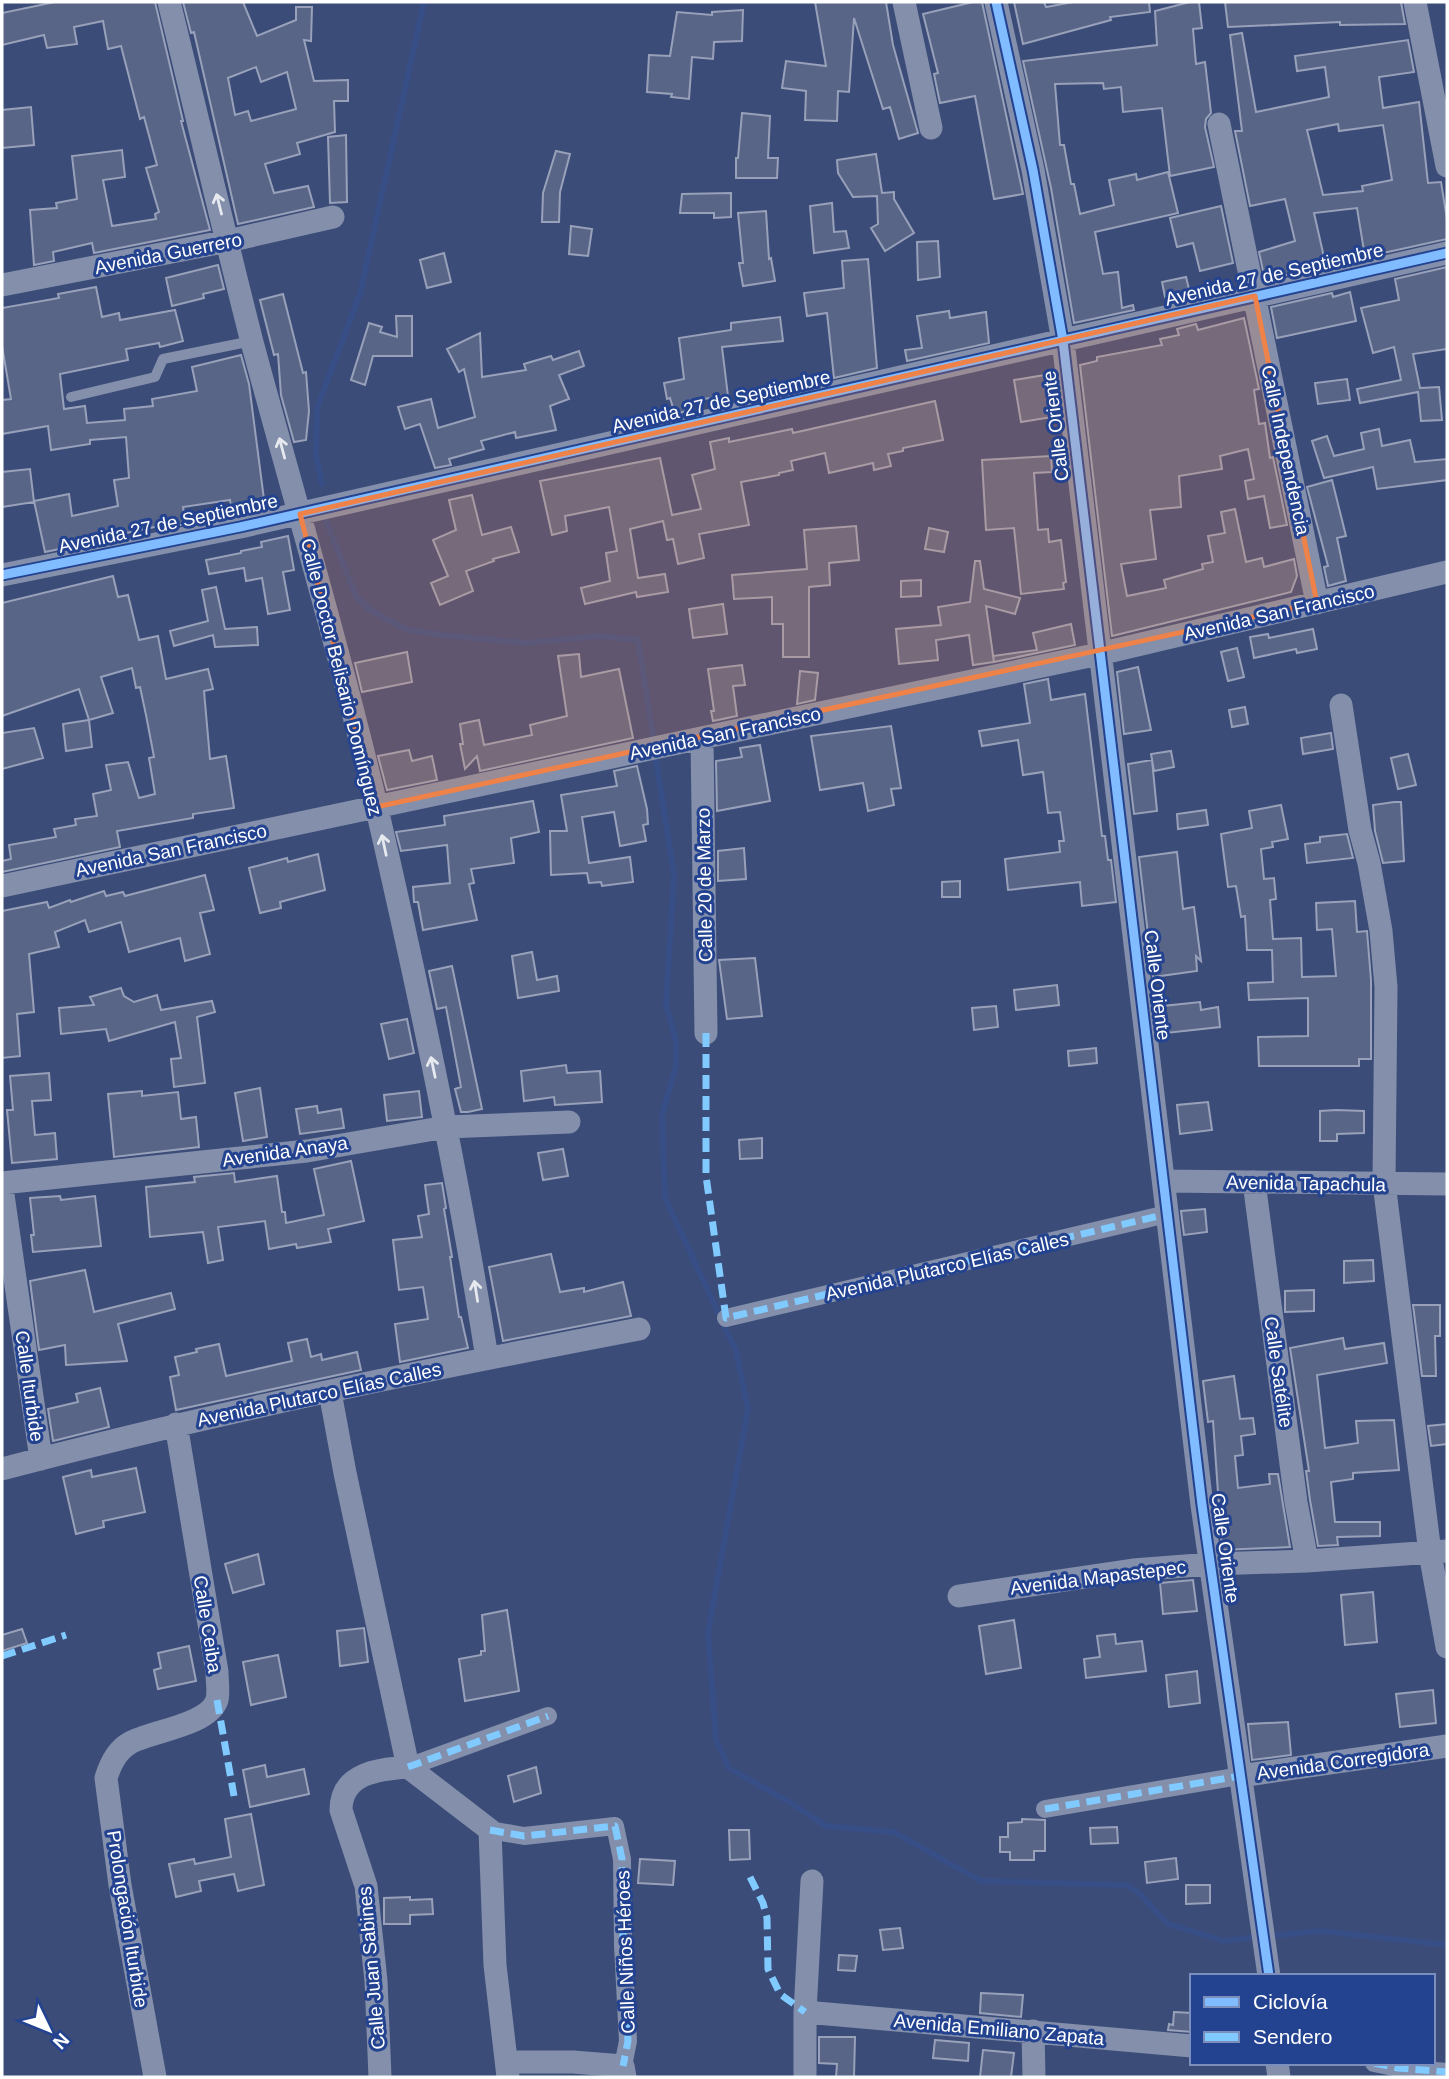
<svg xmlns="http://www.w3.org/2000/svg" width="1449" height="2079" font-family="Helvetica,sans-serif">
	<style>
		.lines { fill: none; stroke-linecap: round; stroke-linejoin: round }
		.stream { stroke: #374e86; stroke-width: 6 }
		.building { fill: #586587; stroke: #98a1b9; stroke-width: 2; fill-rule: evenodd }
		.service { stroke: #838fab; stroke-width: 10 }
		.pedestrian { stroke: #838fab; stroke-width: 18 }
		.minor { stroke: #838fab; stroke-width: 23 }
		.quiet { stroke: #80caff; stroke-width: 7; stroke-dasharray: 14 7; stroke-linecap: butt }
		.cycleway-casing { stroke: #234290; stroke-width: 13 }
		.cycleway { stroke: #80bcff; stroke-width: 9 }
		.oneway { stroke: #e6e9ee }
		.marked { fill: #ee8249; fill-opacity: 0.2; stroke: #ee8249; stroke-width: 5; stroke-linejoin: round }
		.labels { text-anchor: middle; stroke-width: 6; stroke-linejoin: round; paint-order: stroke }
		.street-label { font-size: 19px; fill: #fff; stroke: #234290 }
	</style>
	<rect width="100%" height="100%" fill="#3c4c78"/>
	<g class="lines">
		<path class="stream" d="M322 484 316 456 317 408 360 294 424 2
			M324 516 356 596 367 608 405 629 441 635 526 643 599 636 638 640 654 742
			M655 753 674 875 666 1004 676 1042V1066L662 1115 665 1198 736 1351 748 1409 708 1632 716 1740 729 1768 794 1805 826 1826 894 1832 981 1881 1126 1885 1138 1892 1168 1924 1224 1941 1257 1937
			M1268 1936 1321 1931 1447 1945"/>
	</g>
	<path class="building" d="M55 2H155L183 121H181L210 230 94 253 92 243 53 252 54 261 34 265 30 210 57 208 56 203 77 199 72 156 122 150 125 177 103 180 112 226 156 219 155 214 159 212 146 168 157 165 144 117 140 119 121 46 108 49 103 21 74 27 77 44 47 48 44 35 2 45V13Z
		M183 2H243L257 36 296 20V7H312L311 41 304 40 314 81 348 80V101H334L335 132 297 143 300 154 265 164 274 193 308 186 314 207 238 224 194 32 191 33ZM256 67 261 82 287 72 296 109 251 121 248 111 235 115 228 78Z
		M815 2H886L893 45 918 133 899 139 890 107 883 109 854 18 849 92 838 91 837 121 805 120 806 91 782 88 786 61 826 66Z
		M973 2H982L1023 194 994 199 975 96 940 103 934 74 938 73 923 14Z
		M1014 2H1044L1046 7 1073 2H1149L1150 12 1110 17 1111 20 1023 44Z
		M1190 2H1199L1202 28 1193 29 1196 64 1205 62 1211 113 1206 119 1205 127 1214 167 1170 176 1162 108 1123 112 1121 87 1104 89 1103 83 1055 84 1060 145H1064L1071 184H1074L1080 214 1114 205 1109 180 1136 174 1137 180 1168 172 1178 213 1095 232 1103 274 1118 272 1122 308 1133 305 1134 310 1074 323 1051 188 1023 61 1157 45 1155 11Z
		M1225 2H1401L1405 24 1340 25V22L1228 27Z
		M743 10 742 41 714 42 713 59 692 57 689 99 671 97 672 94 647 92 649 55 670 56 677 12 712 15V12Z
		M1242 33 1256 112 1329 97 1325 67 1297 71 1295 56 1408 40 1414 72 1379 77 1383 108 1419 102 1428 183 1441 182 1447 219V239L1365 257 1357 208 1314 213 1326 266 1265 280 1259 252 1295 241 1285 199 1250 206 1235 131H1242L1230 35ZM1338 124 1339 131 1383 125 1392 180 1362 186 1363 191 1323 195 1307 130Z
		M31 107 34 145 2 148V110Z
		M742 113 770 116 768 158H778L777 178H736V158H738Z
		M346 135 347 202 330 203 328 137Z
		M556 151 570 154 560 192 559 222H542L543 193Z
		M876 154 882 193 894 192V199L914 233 885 251 871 228 878 224 877 196 853 197 838 173 837 160Z
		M731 193V217L714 218V213H680L682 194Z
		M832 203 834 232 846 231 849 248 814 253 810 206Z
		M1221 206 1233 263 1200 271 1193 243 1177 247 1170 218Z
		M766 211 769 259 771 258 775 281 743 286 739 263H743L738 213Z
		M571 226 592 229 588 256 569 254Z
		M938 241 940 277 918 280 917 242Z
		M444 253 451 282 427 288 420 260Z
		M868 259 877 368 834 378 827 313 807 316 804 293 844 288 842 261Z
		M218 265 224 289 203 294 204 298 172 306 166 278Z
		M1447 267V349L1413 354 1420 388 1439 387 1442 420 1421 421 1418 392 1360 403 1357 389 1401 380 1394 347 1373 353 1361 308 1399 300 1395 279Z
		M1186 277 1191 297 1172 301 1171 296 1165 297 1162 282Z
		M96 287 102 317 119 313 120 320 175 310 183 341 160 347 159 343 126 349 128 360 60 374 64 409 85 406 87 423 125 420 124 409 153 406 152 399 197 391 192 367 241 355 249 384 265 507 232 514 230 500 183 507 186 524 159 529V526L108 537V539L45 552 34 501 69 494 72 516 118 506 114 480 129 478 126 437 90 440V444L51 450 48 426 2 434V400L11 399 2 346V308L59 298 58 294Z
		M1350 292 1356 321 1277 338 1271 307 1332 293 1333 297Z
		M283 294 303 373 306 372 309 411 306 440 294 442 281 395 278 354 274 355 260 300Z
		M949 311 950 318 986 312 989 343 907 361 905 350 922 348 917 316Z
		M396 316H412V356H373L365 385 351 380 369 323 382 327 380 332 397 337Z
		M780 317 783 341 722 347 728 396 685 401 687 411 675 414 670 398 667 399 664 383 684 379 679 338 731 330V323Z
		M1244 318 1259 389 1254 390 1259 424 1265 423 1270 458 1273 457 1287 525 1270 528 1264 496 1248 499 1245 481 1254 479 1248 449 1220 456 1222 469 1179 476 1181 507 1150 510 1156 559 1121 564 1127 596 1166 588 1164 580 1203 569 1202 564 1213 562 1208 536 1225 533 1221 512 1235 509 1246 562 1262 558 1264 567 1294 559 1297 576 1291 592 1112 636 1080 365 1097 361V357L1162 345 1160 339 1179 335 1177 329 1196 324 1198 330Z
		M480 333 482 377 526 370 524 364 551 356 553 360 579 351 584 366 559 375 569 399 550 406 556 430 516 438 515 432 481 441 484 449 449 459 451 465 435 468 420 424 405 429 398 407 431 399 438 428 475 417 464 369 459 372 447 349Z
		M1045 375 1052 417 1021 422 1014 380Z
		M1347 379 1350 400 1318 404 1315 383Z
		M935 401 943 440 903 448V451L888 454 891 466 874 470 873 463 829 473 825 453 791 461 793 470 779 473V475L741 482 749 525 699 534 704 558 678 564 673 539 667 540 663 521 630 529 638 578 665 574 668 592 637 597 636 592 585 604 581 588 610 581 606 553 617 551 609 507 565 516 567 531 552 535 540 481 660 458 672 515 701 509 692 475 715 469 710 442 729 438V442L792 429 793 433Z
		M1379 429 1382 446 1410 440 1415 462 1447 459V480L1377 489 1373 467 1324 478 1312 441 1327 436 1334 456 1364 449 1361 433Z
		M1051 456 1052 472 1034 473 1038 530 1048 529 1049 542 1061 540 1066 582 1063 583 1064 589 1021 594 1014 528 986 530 982 460Z
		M30 469 34 502 2 507V472Z
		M1332 480 1346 536 1337 538 1346 581 1328 586 1324 567 1328 566 1307 487Z
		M472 495 482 535 511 527 519 552 493 559 494 561 466 571 473 591 440 605 431 583 448 576 433 540 456 530 449 500Z
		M856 526 859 560 829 563 830 585 809 587V657H783V624H772V597L734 599 732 575 807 569 804 530Z
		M929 528 948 532 944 552 925 549Z
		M288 536 294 570 283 572 290 610 268 614 262 578 246 581 244 568 209 574 206 560 241 553V551L262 547 261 542Z
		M975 561H980L984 589 1020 598 1015 614 986 606 994 662 973 665 969 635 936 640 938 660 899 664 896 629 941 625 938 607 970 602Z
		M113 576 118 597 128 595 139 640 158 636 166 679 208 669 213 689 204 691 210 759 226 756 234 808 193 814V818L117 831 120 847 2 872V861L11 859 9 845 56 837 54 829 76 825 75 819 97 816 93 794 111 790 106 765 128 762 139 798 155 794 149 758 154 757 146 715 140 687 136 688 132 668 101 677 113 713 89 720 79 689 2 716V603Z
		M921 580V596L901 597V581Z
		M216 587 225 629 257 627 258 645 215 647 213 635 174 646 170 631 208 621 202 590Z
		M723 604 727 634 693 638 689 609Z
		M1071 624 1075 645 994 662 993 656 1037 650 1033 633Z
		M1313 629 1317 649 1297 653 1296 649 1254 658 1250 637 1268 634 1269 638Z
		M1237 648 1244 677 1228 681 1221 652Z
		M407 652 412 682 362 692 355 663Z
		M579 654 581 677 619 669 633 738 480 771 477 756 465 769 460 744H463L460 724 479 720 484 745 532 735 530 725 567 716 558 656Z
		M742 665 745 685 733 686 737 716 713 721 711 711H714L708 669Z
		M1138 667 1151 730 1124 734 1117 672Z
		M800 671 818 673 815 700 797 704Z
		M1048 679 1051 700 1085 694 1102 836H1105L1108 860H1111L1116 902 1082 906 1080 882 1008 890 1005 859 1060 852 1059 841H1064L1060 812 1048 813 1043 772 1023 775 1018 740 982 746 979 731 1030 723 1024 684Z
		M1245 707 1248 724 1232 727 1229 710Z
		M89 720 92 747 66 751 63 724Z
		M891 726 901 788 891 789 894 805 868 811 863 783 820 790 811 736Z
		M34 728 43 758 2 769V733Z
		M1331 733 1333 749 1303 754 1301 738Z
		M760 745 770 801 717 811 716 761 742 757 740 748Z
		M409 750 412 761 432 756 437 780 387 790 378 756Z
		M1171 751 1174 767 1154 771 1151 754Z
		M1408 754 1416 785 1398 789 1391 758Z
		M1152 760 1157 811 1134 814 1128 764Z
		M637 766 647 809 648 824 643 825 646 841 620 846 614 812 582 817 589 863 630 857 633 882 602 886 601 882 589 883 587 873 551 875 550 831H567L561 795 617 786 614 771Z
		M533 801 539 832 511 838 514 863 471 869 474 883 469 884 477 920 423 930 418 902H414L413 887 450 883 447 845 401 851 396 832 445 825 444 816Z
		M1394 802H1401L1404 861 1383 863 1375 831 1373 805Z
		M1281 805 1288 839 1272 842 1273 847 1261 849 1264 879 1274 878 1276 899 1270 900 1273 939 1301 938 1302 977 1336 976 1332 929 1317 930 1316 903 1355 901 1357 932 1367 931 1371 980V1059H1359V1066H1259L1258 1037 1308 1036V998L1249 1000 1248 983 1273 982 1272 950H1247L1245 916 1241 917 1236 886 1228 887 1221 834 1252 828 1249 811Z
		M1206 810 1208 825 1178 829 1177 814Z
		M1347 834 1353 858 1307 863 1305 844 1320 842V837Z
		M744 848 746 879 718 881V851Z
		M1177 852 1183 909 1194 907 1201 961 1196 956 1197 971 1153 977 1139 857Z
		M318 854 325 890 280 902 281 908 260 913 249 868 287 858 288 862Z
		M205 875 214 910 200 913 210 954 185 961 180 938 129 952 121 922 89 932 85 920 55 932 59 947 29 954 34 1012 17 1014 20 1056 2 1058V911L47 902 49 908 70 900 71 902 104 891 106 896 123 892 125 896Z
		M960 881V897H942V882Z
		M532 952 537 980 557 976 559 991 518 998 512 956Z
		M755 958 762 1016 727 1019 719 960Z
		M452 966 482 1109 468 1112H461L455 1089 461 1087 446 1007 437 1009 429 971Z
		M1057 985 1059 1005 1016 1010 1014 990Z
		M121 988 124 996 134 1002 157 995 161 1010 212 1001 215 1012 197 1017 205 1083 174 1087 171 1059 181 1058 175 1022 109 1041 106 1029 61 1034 59 1008 94 1005 90 997Z
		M1200 1002 1201 1010 1218 1007 1220 1027 1166 1033 1163 1006Z
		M996 1006 998 1027 974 1030 972 1008Z
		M407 1019 414 1053 389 1059 381 1024Z
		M1096 1048 1097 1063 1069 1066 1068 1051Z
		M566 1065 567 1073 600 1071 602 1102 555 1105 554 1097 524 1101 521 1071Z
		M49 1073 51 1100 32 1101 35 1135 55 1133 57 1159 12 1163 7 1110H13L10 1076Z
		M260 1088 267 1137 243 1141 235 1093Z
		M142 1091V1096L178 1092 181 1119 196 1117 199 1147 114 1157 108 1094Z
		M419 1091 422 1117 387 1121 384 1095Z
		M1208 1102 1212 1130 1180 1134 1177 1105Z
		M317 1106 318 1113 341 1109 344 1128 300 1134 296 1109Z
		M1336 1110 1364 1111V1133L1337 1134V1141H1320V1111Z
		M762 1138V1158L740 1159 739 1140Z
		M563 1149 568 1176 543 1180 538 1153Z
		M351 1161 364 1221 328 1229 331 1242 297 1248 296 1244 269 1249 265 1221 218 1227 223 1260 208 1263 203 1232 150 1237 146 1187 195 1182 194 1177 234 1173 235 1182 277 1176 282 1212H285L286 1223 324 1215 314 1169Z
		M442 1183 446 1208 444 1209 452 1257H450L459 1317H461L468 1348 400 1362 395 1324 428 1319 423 1287 399 1290 393 1240 422 1237 418 1216 429 1214 425 1185Z
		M60 1196 61 1200 95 1196 101 1246 33 1252 31 1235H34L30 1198Z
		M1205 1209 1207 1232 1184 1235 1181 1211Z
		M551 1254 560 1292 584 1288V1292L623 1282 631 1316 503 1341 489 1267Z
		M1373 1260 1374 1281 1344 1283V1261Z
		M85 1270 94 1312 171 1293 175 1309 118 1324 127 1361 66 1365 65 1345 39 1350 30 1281Z
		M1314 1290V1311L1285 1312V1291Z
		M1413 1305H1440V1336H1435L1436 1376H1422Z
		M1343 1338 1345 1349 1384 1343 1387 1363 1317 1375 1325 1448 1358 1443 1356 1421 1394 1420 1399 1470 1353 1473V1479L1331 1482 1335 1522H1380V1536L1337 1537 1338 1545 1318 1546 1310 1500 1306 1471H1309L1290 1348Z
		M307 1339 311 1357 321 1354 322 1360 357 1352 361 1370 176 1410 170 1377 179 1375 175 1357 197 1352 196 1349 219 1344 226 1376 292 1361 288 1343Z
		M1234 1376 1240 1419 1253 1418 1255 1434 1241 1436 1243 1455 1235 1456 1238 1488 1270 1484 1269 1474H1278L1290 1547 1222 1550 1213 1421 1208 1422 1203 1381Z
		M100 1388 109 1427 53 1441 48 1409 78 1402 76 1394Z
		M1447 1424V1444L1431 1446 1428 1426Z
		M136 1468 145 1512 103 1521 104 1527 76 1534 63 1477 91 1470 92 1477Z
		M258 1554 264 1584 233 1593 225 1564Z
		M1193 1580 1197 1611 1163 1614 1160 1583Z
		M1373 1592 1377 1642 1345 1645 1341 1595Z
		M507 1610 519 1691 465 1701 459 1659 481 1655V1651H485L482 1615Z
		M1014 1620 1021 1668 986 1674 979 1626Z
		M364 1628 368 1662 340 1666 337 1631Z
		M22 1629 27 1643 2 1651V1635Z
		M1115 1634 1116 1644 1142 1641 1146 1671 1086 1678 1084 1659 1100 1657 1097 1636Z
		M189 1646 196 1681 158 1689 154 1670 161 1668 158 1653Z
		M278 1655 286 1697 251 1705 243 1662Z
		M1197 1671 1200 1703 1169 1707 1166 1675Z
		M1433 1690 1436 1723 1400 1727 1396 1694Z
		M1288 1722 1291 1755 1252 1760 1248 1724Z
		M265 1765 267 1777 304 1769 309 1794 250 1807 243 1770Z
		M536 1767 541 1793 514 1802 508 1776Z
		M251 1814 264 1885 238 1891 234 1874 199 1881 201 1891 176 1897 169 1864 194 1859 195 1864 231 1857 225 1819Z
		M1022 1819 1045 1820V1851H1034V1860H1010V1852H1000V1837H1008V1823L1022 1822Z
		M1117 1827 1118 1843 1091 1844 1090 1828Z
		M729 1830H749L750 1859 730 1860Z
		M1176 1858 1178 1879 1147 1883 1145 1862Z
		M640 1859 675 1861 673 1885 638 1883Z
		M1186 1885H1210V1903L1186 1904Z
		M410 1897V1900L432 1899 433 1914 410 1915V1924H384V1898Z
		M900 1928 903 1948 883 1950 880 1930Z
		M839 1955 857 1956 855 1971 838 1970Z
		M981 1993 1023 1995 1021 2017 980 2013Z
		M1174 2012 1192 2013V2032L1168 2030 1169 2024 1173 2025Z
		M819 2037H855L854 2077H836L837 2064 819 2063Z
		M935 2040 969 2043 968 2061 933 2058Z
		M983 2050 1014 2053 1011 2077H980Z"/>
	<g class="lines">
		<path class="service" d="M71 397 155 377 163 359 252 341"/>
		<path class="pedestrian" d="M726 1318 1167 1214
			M408 1767 548 1716
			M1045 1809 1240 1776
			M490 1830 524 1836 615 1826 622 1859 623 1946 628 2041 623 2066
			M1374 2063 1398 2068 1447 2072"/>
		<path class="minor" d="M169 2C197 115 223 229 252 342 294 498 340 652 377 809 419 991 458 1174 487 1358
			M904 2 931 128
			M996 2 1033 170 1063 341 1202 1505 1269 1976
			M1415 2 1447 166
			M1219 124 1317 603
			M2 285 228 241 333 217
			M2 575 240 527 1447 253
			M1341 705 1360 830 1369 863 1381 931 1386 987 1384 1183 1430 1553 1447 1647
			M702 738 706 1033
			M2 886 1099 654 1447 572
			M1165 1181 1447 1184
			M1254 1182 1296 1502 1307 1561
			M2 1183 307 1151 446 1127 569 1122
			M2 1188 41 1459
			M330 1392 345 1473 408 1767
			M2 1469C212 1413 425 1370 639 1329
			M959 1596 1133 1570 1211 1564 1307 1561 1447 1551
			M1240 1776 1447 1746
			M805 2012 1192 2046
			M1033 2031 1034 2077
			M507 2062H573L623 2066 625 2077
			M1277 2063 1279 2077
			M155 2077 120 1885 106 1778C110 1765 117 1750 130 1743 150 1731 208 1726 217 1700 219 1692 217 1681 217 1672L176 1424
			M380 2077 376 1981 366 1886 341 1810C341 1773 379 1769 408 1767L490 1830 495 1965 508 2077
			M805 2077V2012L812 1881"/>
		<path class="quiet" d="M706 1033V1176L726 1318 1167 1214
			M2 1656 66 1635
			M217 1700 234 1796
			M408 1767 548 1716
			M1045 1809 1240 1776
			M490 1830 524 1836 615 1826 622 1859 623 1946 628 2041 623 2066
			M750 1877 763 1903 767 1918 768 1969 780 1994 805 2012
			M1374 2063 1398 2068 1447 2072"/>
		<g class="cycleway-casing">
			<path id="cycleway" d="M996 2 1033 170 1063 341 1202 1505 1269 1976
				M2 575 240 527 1447 253"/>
		</g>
		<use href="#cycleway" class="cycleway"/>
	</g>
	<defs><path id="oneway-shaft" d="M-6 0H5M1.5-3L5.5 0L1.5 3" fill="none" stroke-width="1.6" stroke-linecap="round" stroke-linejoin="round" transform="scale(1.75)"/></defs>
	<g class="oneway">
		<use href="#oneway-shaft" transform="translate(219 204) rotate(-104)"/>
		<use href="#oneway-shaft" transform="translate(282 448) rotate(-105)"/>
		<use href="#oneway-shaft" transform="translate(384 845) rotate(-102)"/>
		<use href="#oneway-shaft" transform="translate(433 1067) rotate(-102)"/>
		<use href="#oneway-shaft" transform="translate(476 1291) rotate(-99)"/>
	</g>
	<path class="marked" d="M1255 296 1317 603 376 807 300 514Z"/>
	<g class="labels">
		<g class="street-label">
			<text transform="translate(168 253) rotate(-11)" y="7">Avenida Guerrero</text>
			<text transform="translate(1274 274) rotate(-13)" y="7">Avenida 27 de Septiembre</text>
			<text transform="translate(721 401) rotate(-13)" y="7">Avenida 27 de Septiembre</text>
			<text transform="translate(1055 426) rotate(-97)" y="7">Calle Oriente</text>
			<text transform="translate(1286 450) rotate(78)" y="7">Calle Independencia</text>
			<text transform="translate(168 523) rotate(-12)" y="7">Avenida 27 de Septiembre</text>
			<text transform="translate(1279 612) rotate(-13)" y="7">Avenida San Francisco</text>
			<text transform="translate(342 677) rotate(76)" y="7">Calle Doctor Belisario Domínguez</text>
			<text transform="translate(725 733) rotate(-12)" y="7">Avenida San Francisco</text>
			<text transform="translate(171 850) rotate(-12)" y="7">Avenida San Francisco</text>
			<text transform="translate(704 885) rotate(-91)" y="7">Calle 20 de Marzo</text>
			<text transform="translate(1158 985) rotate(83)" y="7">Calle Oriente</text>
			<text transform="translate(285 1151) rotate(-8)" y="7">Avenida Anaya</text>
			<text transform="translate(1306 1183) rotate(1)" y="7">Avenida Tapachula</text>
			<text transform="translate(947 1266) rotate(-13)" y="7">Avenida Plutarco Elías Calles</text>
			<text transform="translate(1279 1372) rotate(82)" y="7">Calle Satélite</text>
			<text transform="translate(30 1386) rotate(82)" y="7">Calle Iturbide</text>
			<text transform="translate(319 1394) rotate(-12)" y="7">Avenida Plutarco Elías Calles</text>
			<text transform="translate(1226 1548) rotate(82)" y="7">Calle Oriente</text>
			<text transform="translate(1098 1577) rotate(-7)" y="7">Avenida Mapastepec</text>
			<text transform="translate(208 1624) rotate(81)" y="7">Calle Ceiba</text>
			<text transform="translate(1343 1761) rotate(-8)" y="7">Avenida Corregidora</text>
			<text transform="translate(128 1919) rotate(81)" y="7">Prolongación Iturbide</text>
			<text transform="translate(625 1952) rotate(-92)" y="7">Calle Niños Héroes</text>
			<text transform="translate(371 1968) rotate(-95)" y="7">Calle Juan Sabines</text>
			<text transform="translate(999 2029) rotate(5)" y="7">Avenida Emiliano Zapata</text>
		</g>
	</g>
	<rect width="1449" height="2079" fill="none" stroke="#ffffff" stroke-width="7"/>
	<rect x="1190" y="1974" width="245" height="91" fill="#234290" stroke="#7b8ebc" stroke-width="2"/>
	<rect x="1204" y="1997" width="35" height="10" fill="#80bcff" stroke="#7b8ebc" stroke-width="2"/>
	<text x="1253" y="2009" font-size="21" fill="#ffffff">Ciclovía</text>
	<rect x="1204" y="2032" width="35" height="10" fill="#80caff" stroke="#7b8ebc" stroke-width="2"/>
	<text x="1253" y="2044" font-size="21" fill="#ffffff">Sendero</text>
	<g transform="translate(49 2030) rotate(133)" stroke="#234290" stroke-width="5" paint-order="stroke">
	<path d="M0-5L12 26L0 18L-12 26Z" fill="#ffffff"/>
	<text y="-10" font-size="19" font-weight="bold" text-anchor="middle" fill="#ffffff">N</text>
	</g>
</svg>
